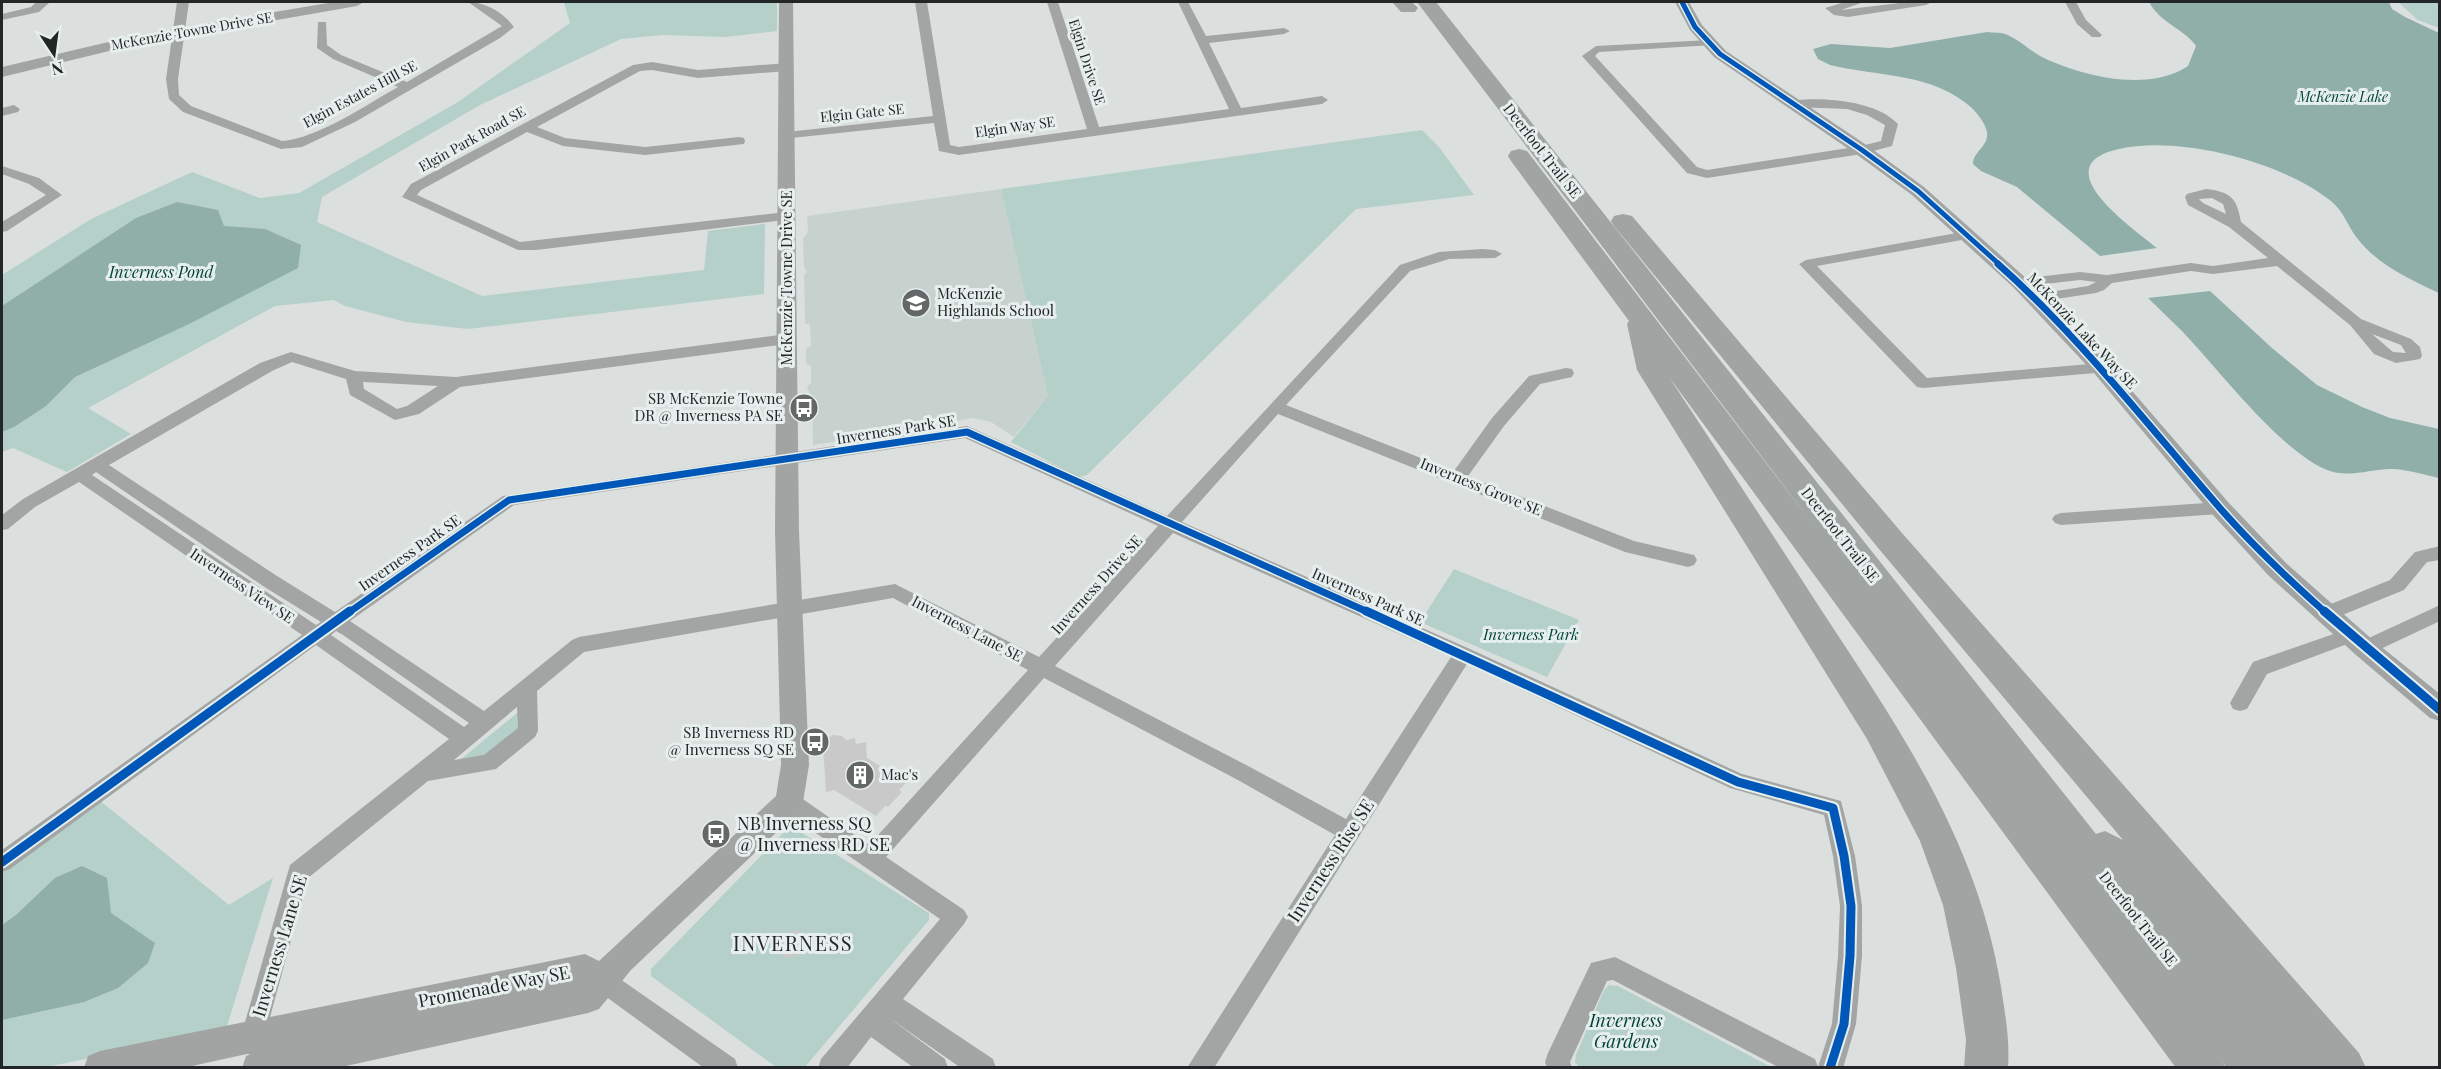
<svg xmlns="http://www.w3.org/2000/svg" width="2441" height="1069" font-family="'Playfair Display',serif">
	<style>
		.built { fill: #c7d2cf }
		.green { fill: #b5cfc9 }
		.water { fill: #8fafa8 }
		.building { fill: #c9c9c9 }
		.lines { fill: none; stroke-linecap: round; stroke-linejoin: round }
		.street { fill: #a3a5a4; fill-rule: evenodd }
		.secondary { fill: #a2a4a4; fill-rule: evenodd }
		.highway { fill: #a0a4a3; fill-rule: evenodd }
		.cycleway-far2-casing { stroke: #e6efed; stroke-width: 8 }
		.cycleway-far1-casing { stroke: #e6efed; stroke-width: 10 }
		.cycleway-casing { stroke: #e6efed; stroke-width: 13 }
		.cycleway-far2 { stroke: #0057b8; stroke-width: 5 }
		.cycleway-far1 { stroke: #0057b8; stroke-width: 7 }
		.cycleway { stroke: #0057b8; stroke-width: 9 }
		.labels { text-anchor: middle; stroke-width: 6; stroke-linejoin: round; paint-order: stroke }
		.far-street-label { font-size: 14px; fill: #232626; stroke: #e6efed }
		.far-water-label { font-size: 14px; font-style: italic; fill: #004238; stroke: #e6efed }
		.street-label { font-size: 15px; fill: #232626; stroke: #e6efed }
		.poi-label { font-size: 15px; fill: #232626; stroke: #e6efed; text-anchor: start }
		.park-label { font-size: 15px; font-style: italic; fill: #004339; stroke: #e6efed }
		.water-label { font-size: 16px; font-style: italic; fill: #004238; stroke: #e6efed }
		.near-poi-label { font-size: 18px; fill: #232626; stroke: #e6efed; text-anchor: start }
		.near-street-label { font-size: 18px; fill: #232626; stroke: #e6efed }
		.near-park-label { font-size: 18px; font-style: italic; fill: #004339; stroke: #e6efed }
		.near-neighbourhood-label { font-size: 20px; letter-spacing: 1.5px; fill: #232626; stroke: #e6efed }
	</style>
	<rect width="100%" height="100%" fill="#dbe0df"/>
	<path class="built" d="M1001 189 1048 396 1014 437 991 422 972 418 920 429 813 445 812 398 807 387 811 383V366L806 364V349L811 346 810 325 805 323 804 275 807 272 804 267 803 238 808 232 807 216Z"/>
	<path class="green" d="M559 2H777V31L725 37 662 35 621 39 480 105 322 197 317 222 482 296 704 270 708 231 765 224 764 294 468 329 406 322 345 306 334 300 275 306 88 408 131 434 67 472 13 448 2 452V275L91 219 192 172 260 198 299 193 458 102 570 23 564 3Z
		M2398 2H2439V28L2418 20Z
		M1422 130 1439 147 1474 195 1356 209 1087 475 1079 477 1011 442 1048 396 1001 189Z
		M1454 569 1579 620 1547 677 1420 622Z
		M528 704V731L489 763 449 769Z
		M99 800 229 905 273 878 226 1029 47 1067H2V873Z
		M788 828H794L929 913V920L805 1067H776L651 976V969Z
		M1609 985 1618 986 1771 1067H1579L1575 1062 1576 1055 1604 990Z"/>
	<path class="water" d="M2149 2H2389L2392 9 2405 17 2439 33V293C2409 279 2378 265 2357 238 2347 225 2345 213 2331 201 2283 162 2179 135 2119 149 2042 166 2133 228 2157 248L2100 256 2017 187 1981 171 1973 164C1973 151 1989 147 1987 132 1985 123 1979 116 1973 109 1933 72 1878 77 1830 65L1818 59 1813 49 1831 44 1890 48 1987 32C1993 33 2000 32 2005 34 2019 39 2031 52 2044 58 2084 77 2149 92 2188 66L2196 46C2186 30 2161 24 2149 2Z
		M177 202 218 210 224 226 265 229 301 245 298 268 189 324 75 377 46 406 14 427 2 432V306L136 218Z
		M2210 291 2272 348 2317 385 2362 407 2390 418 2439 429V478C2425 475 2409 470 2394 469 2373 468 2351 478 2330 471 2285 455 2226 379 2193 343 2179 327 2163 313 2148 298Z
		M82 866 107 878 111 913 155 943 148 963 118 988 84 1002 2 1020V925L16 915 55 878Z"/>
	<path class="building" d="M833 735 842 736 846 740 855 738 856 744 866 742 867 758 907 782 899 790 902 792 888 807 885 806 876 816 834 790 826 792 823 746 827 739Z
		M798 930 807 936V946L798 956 787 958 779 953V941L786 933Z"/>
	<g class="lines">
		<path class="street" d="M36 2 49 3 39 12 2 20V14L31 7Z
			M177 2H189L178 79 179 95 191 106 282 141C316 139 368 104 398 87L333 59 317 48 318 22H326L327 45 341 55 407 82 502 26 468 2C485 2 503 12 514 27L500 38 355 122 302 147 281 149 183 112 169 99 166 79Z
			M915 2H927L950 145 959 147 1087 129 1047 2H1058L1099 127 1229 109 1178 2H1188L1206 36 1284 28 1290 31 1284 34 1209 43 1241 108 1322 96 1328 100 1322 104 959 155 939 151 934 123 782 139 781 136 787 132 933 116Z
			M1845 2H1864L1841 10 1908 2H1932L1926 5 1848 17 1834 15 1825 8Z
			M2065 2H2076L2086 20 2102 35 2100 37H2092L2077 24Z
			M1709 40 1713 41V45L1599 52 1595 56 1697 167 1707 170 1861 146 1881 141 1885 125 1867 115 1847 109 1793 107 1791 104 1793 101 1797 100C1826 97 1877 101 1898 124L1892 146 1862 154 1707 178 1687 173 1582 56 1596 46Z
			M652 62 698 70 788 63 794 67 788 71 698 78 652 70 640 71 537 127 565 138 645 147 739 137 744 138 745 141 744 144 645 155 563 146 527 132 421 190 417 195 520 242 787 212 794 216 792 219 536 250H518L402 197 411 184 633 65Z
			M14 105 20 109 18 112 2 116V108Z
			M2 166 39 178 62 195 7 231 2 232V222L46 195 29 184 2 174Z
			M2206 189C2232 192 2237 199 2241 222L2361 319 2411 339 2420 347 2422 356 2420 359 2396 363 2374 354 2350 325 2277 266 2213 274 2191 271 2112 283 2104 290 2096 293 2036 302 2031 301 2029 298 2031 295 2088 286 2096 282 2080 280 2020 287 2013 283 2020 279 2080 272 2107 275 2191 263 2213 266 2268 258 2229 227 2188 205 2185 197 2187 194ZM2212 198 2223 204 2226 214 2203 203 2199 199ZM2372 334 2401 345 2406 353 2393 352Z
			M1968 231 1973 232 1975 235 1973 238 1817 266 1927 378 2101 363 2107 364 2109 368 2107 372 1923 388 1917 387 1799 264 1806 260Z
			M1482 249 1495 250 1502 254 1495 258 1449 259 1410 271 1286 405 1454 471 1492 418 1529 376 1566 368 1572 369 1574 373 1572 377 1540 384 1504 426 1468 476 1634 541 1694 555 1697 560 1694 565 1688 567 1625 552 1278 414 1182 522 1470 649 1742 774 1841 801 1855 856 1862 906V956L1856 1024 1843 1068H1780L1613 980 1607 981 1570 1062 1572 1068H1547L1545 1062 1548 1053 1591 963 1615 957 1815 1059 1818 1067 1832 1024 1838 956 1840 906 1833 856 1824 815 1730 788 1467 664 1214 1068H1187L1335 835 1236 779 1044 678 886 857 964 910 968 917 964 924 903 999 993 1059 996 1068H961L888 1017 945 1059 948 1068H914L871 1037 847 1068H818L821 1059 940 919 781 809 778 802 781 795 789 793 797 795 869 845 1028 670 893 598 584 652 537 691 538 731 535 737 496 769 428 781 308 878 263 1043 260 1052 251 1055 242 1052 239 1043 290 865 449 739 316 645 10 869 2 872V850L302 635 79 482 35 507 8 529 2 530V515L23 499 260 363 291 352 355 371 456 377 787 334 795 339 787 344 460 387 419 414 395 420 350 395 346 379 292 362 272 371 109 465 277 576 335 612 503 496 967 426 1167 516 1400 265 1439 252ZM363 382 438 386 407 406 397 409 364 389ZM965 438 1158 526 1039 657 895 584 579 637 572 640 484 711 350 621 514 505ZM96 472 263 586 321 622 316 625 92 475ZM1173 533 1451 657 1346 819 1250 767 1055 666ZM336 631 343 635 469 723 464 727 331 635ZM517 707 518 728 484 755 454 760Z
			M2220 502 2226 504 2229 508 2226 512 2220 514 2061 525 2055 523 2052 519 2055 515 2061 513Z
			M2440 546V560L2427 562 2404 590 2335 618 2328 620 2321 618 2318 613 2321 608 2390 580 2415 552Z
			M2440 605V621L2372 653 2365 656 2358 653 2355 648 2358 643Z
			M2351 628 2358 630 2361 635 2358 640 2267 674 2247 709 2240 711 2233 709 2230 703 2253 662Z
			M602 969 610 972 735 1059 738 1068H704L594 988 590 980 594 972Z"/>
		<path class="secondary" d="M334 2H364L357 6 134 45 2 77V67L134 36Z
			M779 2H793L799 531 809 765 803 802 799 811 631 970 599 1009 588 1013 337 1068H242L246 1056 256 1052 183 1068H84L88 1056 100 1051 585 954 599 961 776 796 781 765 775 531Z
			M1675 2H1689L1702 25 1726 51 1868 146 1924 187 2027 279 2108 363 2228 502 2286 563 2374 641 2440 694V721L2430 718 2356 655 2268 575 2212 514 2094 373 2013 287 1912 195 1856 154 1714 57 1690 30Z"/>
		<path class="highway" d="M1392 2H1412L1418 8 1415 12H1401Z
			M1417 2H1436L2096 834 2105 831 2123 840 1879 549 1614 226 1611 221 1614 216 1623 214 1632 216 1902 533 2359 1053 2366 1068H2226L2223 1062 2225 1068H2176L1669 377C1719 453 1769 529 1818 605 1898 727 1977 839 2001 987 2005 1014 2010 1039 2008 1068H1964L1966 1040 1956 968 1943 905 1920 841 1867 739 1637 370 1627 324 1629 321 1511 161 1508 156 1511 151 1519 149 1527 151 1815 527Z"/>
		<g class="cycleway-far2-casing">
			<path id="cycleway-far2" d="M1682 2 1695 27 1720 54 1862 150 1918 191 2000 265"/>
		</g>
		<g class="cycleway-far1-casing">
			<path id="cycleway-far1" d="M1998 264C2080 337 2147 424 2219 507 2252 545 2288 579 2326 613
				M348 613 509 500 967 432 1370 613"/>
		</g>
		<g class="cycleway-casing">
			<path id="cycleway" d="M1366 611 1738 782 1833 808 1844 856 1851 906 1850 956 1844 1024 1830 1068
				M2324 611 2440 710
				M2 862 350 611"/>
		</g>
		<use href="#cycleway-far2" class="cycleway-far2"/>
		<use href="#cycleway-far1" class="cycleway-far1"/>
		<use href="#cycleway" class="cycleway"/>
	</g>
	<defs>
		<g id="school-disc" transform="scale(1.5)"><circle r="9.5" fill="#636767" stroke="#e6efed"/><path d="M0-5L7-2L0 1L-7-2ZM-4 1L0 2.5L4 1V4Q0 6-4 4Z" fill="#fff"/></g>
		<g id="bus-disc" transform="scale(1.5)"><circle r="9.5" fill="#636767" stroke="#e6efed"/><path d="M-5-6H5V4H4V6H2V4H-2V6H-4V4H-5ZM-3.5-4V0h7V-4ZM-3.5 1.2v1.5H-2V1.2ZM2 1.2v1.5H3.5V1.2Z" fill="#fff"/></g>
		<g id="building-disc" transform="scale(1.5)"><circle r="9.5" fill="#636767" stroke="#e6efed"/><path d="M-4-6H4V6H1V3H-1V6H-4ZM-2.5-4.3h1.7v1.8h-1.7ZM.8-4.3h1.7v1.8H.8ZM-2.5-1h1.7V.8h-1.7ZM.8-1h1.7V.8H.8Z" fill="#fff"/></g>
	</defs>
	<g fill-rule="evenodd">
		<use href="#school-disc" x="916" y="303"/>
		<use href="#bus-disc" x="804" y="408"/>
		<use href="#bus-disc" x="815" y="742"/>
		<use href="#building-disc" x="860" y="775"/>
		<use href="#bus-disc" x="716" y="834"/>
	</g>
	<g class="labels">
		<g class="far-street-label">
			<text transform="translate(192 31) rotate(-10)" y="5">McKenzie Towne Drive SE</text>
			<text transform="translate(1087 62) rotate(72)" y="5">Elgin Drive SE</text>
			<text transform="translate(360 94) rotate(-28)" y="5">Elgin Estates Hill SE</text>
			<text transform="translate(862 113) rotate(-6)" y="5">Elgin Gate SE</text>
			<text transform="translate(1015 127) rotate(-8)" y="5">Elgin Way SE</text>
			<text transform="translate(472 139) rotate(-29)" y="5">Elgin Park Road SE</text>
		</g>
		<g class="far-water-label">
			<text x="2343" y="102">McKenzie Lake</text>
		</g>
		<g class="street-label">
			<text transform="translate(1542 151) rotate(52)" y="5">Deerfoot Trail SE</text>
			<text transform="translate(787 278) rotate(-90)" y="5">McKenzie Towne Drive SE</text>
			<text transform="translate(2082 331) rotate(47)" y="5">McKenzie Lake Way SE</text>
			<text transform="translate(896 430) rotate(-9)" y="5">Inverness Park SE</text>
			<text transform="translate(1481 487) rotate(22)" y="5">Inverness Grove SE</text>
			<text transform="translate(1840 535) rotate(52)" y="5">Deerfoot Trail SE</text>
			<text transform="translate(410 553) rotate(-35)" y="5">Inverness Park SE</text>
			<text transform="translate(1097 585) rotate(-48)" y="5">Inverness Drive SE</text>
			<text transform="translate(242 586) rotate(34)" y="5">Inverness View SE</text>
			<text transform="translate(1368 597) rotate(24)" y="5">Inverness Park SE</text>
			<text transform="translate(967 629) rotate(28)" y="5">Inverness Lane SE</text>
			<text transform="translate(2138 919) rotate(52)" y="5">Deerfoot Trail SE</text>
		</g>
		<g class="poi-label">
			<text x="937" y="299">McKenzie<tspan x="937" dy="17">Highlands School</tspan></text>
			<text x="783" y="404" text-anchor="end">SB McKenzie Towne<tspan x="783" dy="17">DR @ Inverness PA SE</tspan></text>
			<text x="794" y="738" text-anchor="end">SB Inverness RD<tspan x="794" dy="17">@ Inverness SQ SE</tspan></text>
			<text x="881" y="780">Mac's</text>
		</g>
		<g class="park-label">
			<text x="1531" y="640">Inverness Park</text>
		</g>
		<g class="water-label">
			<text x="161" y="278">Inverness Pond</text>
		</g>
		<g class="near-poi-label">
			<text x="737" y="830">NB Inverness SQ<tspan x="737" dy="21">@ Inverness RD SE</tspan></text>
		</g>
		<g class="near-street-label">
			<text transform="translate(1331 861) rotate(-57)" y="6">Inverness Rise SE</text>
			<text transform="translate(280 946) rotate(-73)" y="6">Inverness Lane SE</text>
			<text transform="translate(494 987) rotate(-11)" y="6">Promenade Way SE</text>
		</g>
		<g class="near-park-label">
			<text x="1626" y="1027">Inverness<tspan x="1626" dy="21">Gardens</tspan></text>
		</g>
		<g class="near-neighbourhood-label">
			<text x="793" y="951">INVERNESS</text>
		</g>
	</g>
	<rect width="2441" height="1069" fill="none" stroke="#232626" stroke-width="6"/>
	<g transform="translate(54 54) rotate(167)" stroke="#e6efed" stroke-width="4.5" paint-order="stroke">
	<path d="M0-4.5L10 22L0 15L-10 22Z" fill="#232626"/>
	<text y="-9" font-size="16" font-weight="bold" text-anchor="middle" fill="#232626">N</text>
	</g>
</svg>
